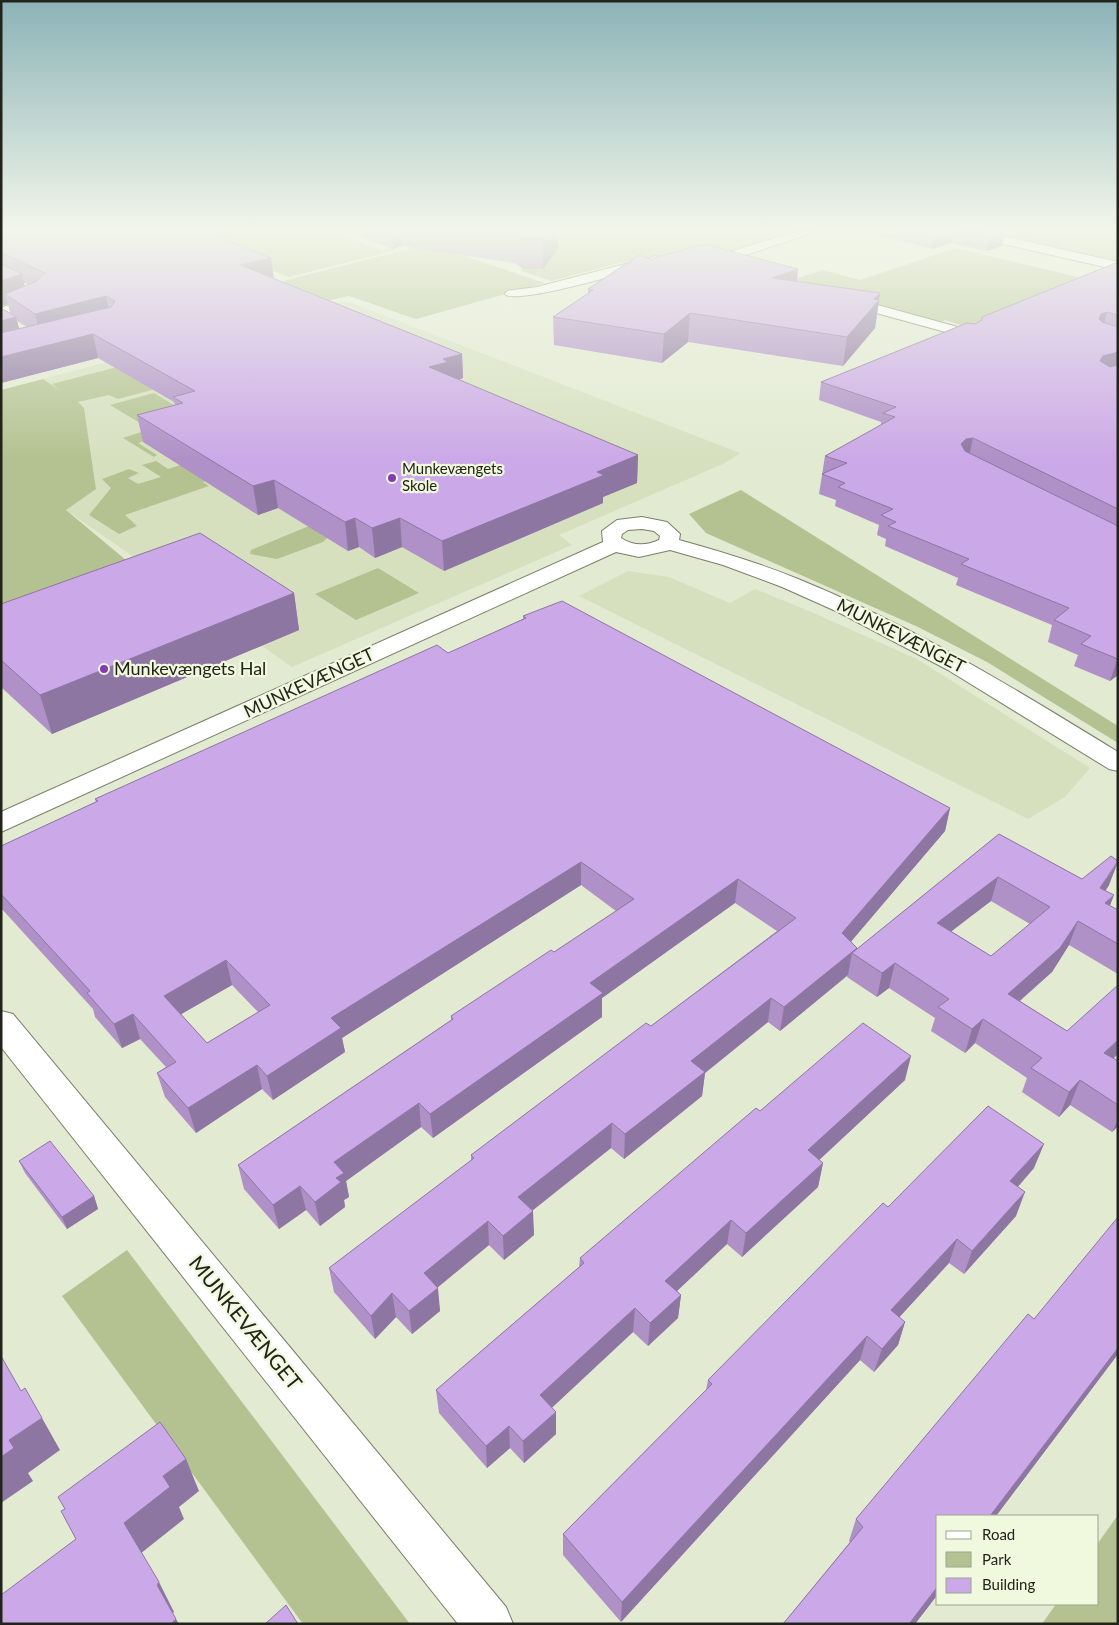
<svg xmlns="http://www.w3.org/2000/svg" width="1119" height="1625" font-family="Lato,sans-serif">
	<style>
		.built { fill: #d6e0bf }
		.green { fill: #b3c290 }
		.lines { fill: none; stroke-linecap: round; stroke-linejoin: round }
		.minor-casing { stroke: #787f68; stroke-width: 2 }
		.minor { fill: #fff; fill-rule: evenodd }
		.wall { fill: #af90c7; fill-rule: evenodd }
		.shaded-wall { fill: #8e76a2 }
		.building { fill: #cba8e7; stroke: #8e76a2; fill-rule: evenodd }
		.poi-dot { fill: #833bae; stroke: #f0f8de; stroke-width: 2 }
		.labels { text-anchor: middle; stroke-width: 4.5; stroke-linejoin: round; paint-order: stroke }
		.far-poi-label { font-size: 15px; fill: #22241b; stroke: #f0f8de; text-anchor: start }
		.street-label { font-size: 18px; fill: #22241b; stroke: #f0f8de }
		.poi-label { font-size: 18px; fill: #22241b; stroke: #f0f8de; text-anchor: start }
		.near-street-label { font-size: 21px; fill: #22241b; stroke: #f0f8de }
	</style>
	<rect width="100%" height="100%" fill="#e2ead1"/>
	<path class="built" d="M336 302 352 303 740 453 725 463 559 535 572 545 292 667 66 510 96 488 84 408 43 379Z
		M628 571 669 577 730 603 755 589 809 611 917 659 1090 768 1065 797 1028 819 579 596Z"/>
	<path class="green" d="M188 232H330L381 250 389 248 396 250 289 277 178 235Z
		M531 232H797L731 252 634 259 552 281 521 271 527 261Z
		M993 232H1118V261L1103 257 1090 262 980 237Z
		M428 244 545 283 416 319 349 296 316 303 281 289 292 286 283 281Z
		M956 248 1099 282 976 330 945 320 938 324 786 282 823 270 860 280Z
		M220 340 170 385 118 399 109 395 78 402 84 408 96 489 66 510 145 576 1 624V390L43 379 62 392 52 384Z
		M154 393 174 405 182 429 138 443 157 455 154 457 123 438 150 429 110 405Z
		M156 461 168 469 190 462 257 465 203 482 209 486 125 515 137 526 119 534 89 515 111 488 102 479 129 469 139 473 128 478 138 484 161 477 142 465Z
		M741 490 1118 726V743L987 662 918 627 706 533 689 514Z
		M309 526 333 532 323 542 277 559 250 554 251 550Z
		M378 568 419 593 356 620 315 594Z
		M127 1250 410 1624H303L62 1296Z
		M1118 1515V1624H1042L1056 1604H1098V1543Z"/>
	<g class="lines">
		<g class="minor-casing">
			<path id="minor" d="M795 232H815L734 259 704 263 698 259 700 256 733 251Z
				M962 232H986L1118 262V270L968 236Z
				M656 256 662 260 661 263C640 268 515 306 505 294L507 291 537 287Z
				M1 272 47 293 49 296 37 304 1 318V308L32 296 1 281Z
				M841 295 976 332 978 335 971 339 836 302 834 299 836 296Z
				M642 517 667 522 680 534 679 540C719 551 759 563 798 579 911 625 1014 688 1118 752V771L1109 769 948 670 838 612 782 587 723 565 670 550 639 557 616 552 1 832V812L603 542 602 531 617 520ZM642 529 654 531 660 536 659 540C646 546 633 546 621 538L622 534 628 530Z
				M1 1011 13 1014 506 1607 513 1624H458L1 1047Z"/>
		</g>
		<use href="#minor" class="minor"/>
	</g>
	<path class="wall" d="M1 232 274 279 462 354 463 378 458 380 638 455 637 483 603 497V503L444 571 402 547 375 558 359 547 348 551 278 508 258 515 143 442 137 415 175 405 174 402 98 358 1 383V308L10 313 8 304 1 306ZM24 282 29 284 25 286ZM17 321 27 327 19 329Z
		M346 232H558V248L543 269H523L515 263 402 246 393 249Z
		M865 232H1039L1022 238 1005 234 1002 246 987 251 950 243 932 249Z
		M650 259 798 269 797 281 880 293 875 328 843 366 688 342 662 363 554 345 553 317 588 294V289Z
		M1118 262V675L1110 681 1074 666 1078 655 1048 642 1052 625 956 585 958 578 885 546 886 539 877 535 879 525 835 506 836 500 819 494 825 456 881 425V422L819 400 821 382 975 324 981 321 982 317Z
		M294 593 299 630 52 734 1 687V604Z
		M523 616 950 808 945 831 851 941 857 949 999 834 1082 879 1109 885 1106 890 1110 906 1118 910V974L1069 945 1052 972 1020 1001 1067 1031 1118 1061V1126L1112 1132 1070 1105 1059 1117 1022 1092 1027 1078 975 1043 965 1053 931 1031 935 1018 889 988 877 997 847 977 848 975 780 1031 768 1022 705 1073 702 1096 624 1159 611 1148 532 1211 534 1235 504 1260 489 1245 437 1288 440 1311 412 1334 396 1317 375 1339 334 1292 329 1268 471 1161V1155L651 1026 777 931 735 903 602 998V1017L433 1138 421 1127 346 1181 349 1197 344 1200 345 1207 320 1226 306 1210 279 1229 244 1189 238 1165 451 1020V1016L554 952 616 911 581 885 342 1038 345 1052 273 1100 262 1089 196 1133 165 1097 157 1073 166 1067 140 1039 122 1048 95 1017 93 1009 1 908V846L96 802 95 799 448 653 523 619ZM991 901 1030 924 991 956 951 931ZM232 985 258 1012 207 1043 181 1014Z
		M905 1080 819 1160 823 1163 818 1187 793 1210 742 1257 727 1244 677 1291 681 1295 678 1318 648 1346 633 1332 552 1407 556 1434 524 1463 510 1448 487 1468 439 1413 436 1390 579 1267 580 1258 760 1111Z
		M19 1161 94 1196 98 1209 67 1229 25 1173Z
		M1034 1168 1018 1187 1016 1216 964 1274 949 1263 899 1317 905 1322 898 1345 874 1372 860 1360 621 1622 563 1555V1534L706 1390 708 1380 888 1207Z
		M1034 1319 1118 1354 996 1516H938V1594L915 1624H783L850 1542 849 1541 856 1519Z"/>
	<path class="shaded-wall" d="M392 232H401L402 246 393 249Z
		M548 232H558V248L543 269V239Z
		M935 232H952L950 243 932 249Z
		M990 232H1005L1002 246 987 251Z
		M1024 232H1039L1022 238Z
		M271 258 274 279 240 265Z
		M798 269 795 296 772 278Z
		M22 274 27 296 5 294 8 304 1 306V281Z
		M880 293 875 328 843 366 847 337 874 299Z
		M106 296 111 319 41 337 35 314Z
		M1107 312 1103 328 1099 319 1101 314Z
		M690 313 688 342 662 363 664 334Z
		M16 317 22 340 1 346V321Z
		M93 334 98 358 1 383V357Z
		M1118 352V368L1098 373 1100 361 1103 356Z
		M462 354 463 378 450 383 429 367 443 359Z
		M973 438 969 457 961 444 966 439Z
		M638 455 637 483 603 497V503L444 571 442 541 597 472Z
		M274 480 278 508 258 515 253 486Z
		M355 518 359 547 348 551 345 522Z
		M400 518 402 547 375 558 372 528Z
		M294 593 299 630 52 734 40 695Z
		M1118 658V675L1110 681Z
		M950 808 945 831 838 957 842 933Z
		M581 862V885L342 1038 345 1052 273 1100 267 1076 331 1018Z
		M1118 862 1109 885 1092 911 1100 888Z
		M998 877 991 901 931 947 937 923Z
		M738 879 735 903 602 998V1017L433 1138 430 1114 590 983Z
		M1114 895 1105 919V903Z
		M1078 921 1069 945 1052 972 1000 1018 1008 994Z
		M857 948 856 955 852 953 848 975 780 1031 784 1007Z
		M226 960 232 985 171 1020 164 996Z
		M895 963 889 988 877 997 882 973Z
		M771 998 768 1022 705 1073 702 1096 624 1159 625 1134 691 1061Z
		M133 1014 140 1039 122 1048 114 1024Z
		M983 1019 975 1043 965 1053 972 1029Z
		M1118 1040V1054L1095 1077 1104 1053Z
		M911 1056 905 1080 803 1175 808 1150Z
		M257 1065 262 1089 196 1133 188 1108Z
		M1080 1080 1070 1105 1059 1117 1069 1092Z
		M419 1103 421 1127 346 1181 349 1197 344 1200 345 1207 320 1226 315 1202 334 1162Z
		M1118 1120V1126L1112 1132Z
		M612 1123 611 1148 519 1221 518 1197Z
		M1044 1144 1034 1168 1001 1205 1010 1181Z
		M823 1163 818 1187 742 1257 746 1233Z
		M300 1186 306 1210 279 1229 273 1205Z
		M1025 1192 1016 1216 964 1274 972 1251Z
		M94 1196 98 1209 67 1229 62 1217Z
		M533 1211 534 1235 504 1260 503 1236Z
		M731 1220 727 1244 663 1304 665 1281Z
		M488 1221 489 1245 427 1296 424 1273Z
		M957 1239 949 1263 884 1334 891 1310Z
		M438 1288 440 1311 412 1334 409 1311Z
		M392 1293 396 1317 375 1339 371 1316Z
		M681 1295 678 1318 648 1346 650 1323Z
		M635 1308 633 1332 541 1418 540 1395Z
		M905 1322 898 1345 874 1372 882 1349Z
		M867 1336 860 1360 621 1622 622 1602Z
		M1118 1348V1354L996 1516H990Z
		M556 1412V1434L524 1463 523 1441Z
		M42 1418 60 1450 28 1473 33 1481 1 1503V1457L9 1440Z
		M509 1426 510 1448 487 1468 486 1446Z
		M186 1459 199 1491 179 1507 184 1519 140 1554 124 1523 163 1476Z
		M159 1582 174 1612 172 1614 157 1585Z
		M938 1586V1594L915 1624H909Z
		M176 1619 179 1624H171Z"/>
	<path class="building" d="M1 232H206L271 258 240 265 462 354 443 359 448 362 429 367 638 455 597 472 604 475 442 541 400 518 372 528 355 518 345 522 274 480 253 486 137 415 183 403 173 397 195 391 93 334 1 357V333L111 307 115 301 106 296 35 314 5 294 37 281 45 273 1 252Z
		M509 232H548L543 239H523L514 233Z
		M704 244 798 269 772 278 880 293 874 299 879 300 847 337 690 313 664 334 553 317 593 290 588 289 639 255 650 259Z
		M1118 262V315L1107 312 1101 314 1099 319 1102 322 1118 327V352L1103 356 1100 361 1110 367 1118 365V509L973 438 966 439 961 444 965 451 1118 526V659L1081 644 1091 636 1054 620 1069 608 961 564 969 559 888 526 896 522 881 515 893 509 838 487 845 483 822 474 847 463 825 456 895 417 883 413 896 407 821 382 967 323 975 324 982 320V317Z
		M1 264 22 274 1 281Z
		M1 308 16 317 1 321Z
		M200 533 294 593 40 695 1 660V604Z
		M562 601 950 808 842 933 857 948 784 1007 771 998 691 1061 705 1072 625 1134 612 1123 518 1197 533 1211 503 1236 488 1221 424 1273 438 1288 409 1311 392 1293 371 1316 329 1268 474 1158 471 1155 646 1023 651 1026 796 918 738 879 590 983 603 993 430 1114 419 1103 334 1162 344 1173 336 1178 341 1182 315 1202 300 1186 273 1205 238 1165 453 1019 451 1016 551 950 554 952 634 899 581 862 331 1018 341 1028 267 1076 257 1065 188 1108 157 1073 176 1062 133 1014 114 1024 87 993 90 991 1 894V846L98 801 95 799 437 645 448 653 526 618 523 616ZM226 960 270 1005 207 1043 164 996Z
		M999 834 1082 879 1111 856 1118 861 1100 888 1114 895 1105 903 1118 910V944L1078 921 1060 948 1008 994 1067 1031 1118 985V1040L1104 1053 1118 1061V1105L1080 1080 1069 1092 1031 1068 1042 1058 983 1019 972 1029 938 1007 949 999 895 963 882 973 852 953ZM998 877 1050 907 991 956 937 923Z
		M863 1023 911 1056 808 1150 823 1163 746 1233 731 1220 665 1281 681 1295 650 1323 635 1308 540 1395 556 1412 523 1441 509 1426 486 1446 436 1390 584 1263 580 1258 756 1108 760 1111Z
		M988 1106 1044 1144 1010 1181 1025 1192 972 1251 957 1239 891 1310 905 1322 882 1349 867 1336 622 1602 563 1534 712 1384 708 1380 883 1203 888 1207Z
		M50 1141 94 1196 62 1217 19 1161Z
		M1118 1217V1348L990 1516H938V1586L909 1624H783L863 1527 856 1519 1028 1314 1034 1319Z
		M1 1356 21 1391 25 1388 42 1418 9 1440 14 1448 1 1457Z
		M160 1422 186 1459 163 1476 170 1487 124 1523 159 1582 157 1585 176 1619 171 1624H1V1595L76 1539 61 1511 65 1509 58 1497Z
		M286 1605 298 1624H265Z"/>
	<linearGradient id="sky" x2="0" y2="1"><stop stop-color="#8bb3b7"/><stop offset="0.5" stop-color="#f2f6ea"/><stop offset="1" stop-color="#f2f6ea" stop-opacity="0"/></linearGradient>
	<rect width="1119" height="460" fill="url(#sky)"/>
	<g class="poi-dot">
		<circle cx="392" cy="478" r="5"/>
		<circle cx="104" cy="669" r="5"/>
	</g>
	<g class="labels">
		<g class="far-poi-label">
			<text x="402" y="474">Munkevængets<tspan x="402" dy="17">Skole</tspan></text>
		</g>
		<g class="street-label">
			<text transform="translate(901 636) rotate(27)" y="6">MUNKEVÆNGET</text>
			<text transform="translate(309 683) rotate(-25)" y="6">MUNKEVÆNGET</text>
		</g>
		<g class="poi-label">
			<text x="114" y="675">Munkevængets Hal</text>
		</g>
		<g class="near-street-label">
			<text transform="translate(245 1323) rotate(51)" y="7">MUNKEVÆNGET</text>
		</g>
	</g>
	<rect width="1119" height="1625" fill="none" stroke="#22241b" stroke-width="5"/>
	<rect x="936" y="1515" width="162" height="90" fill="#f0f8de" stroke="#9ea390"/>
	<rect x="946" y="1531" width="25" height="8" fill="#ffffff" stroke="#9ea390"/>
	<text x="982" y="1540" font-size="15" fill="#22241b">Road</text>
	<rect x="946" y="1552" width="25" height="15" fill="#b3c290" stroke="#9ea390"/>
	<text x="982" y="1565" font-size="15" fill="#22241b">Park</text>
	<rect x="946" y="1578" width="25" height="15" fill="#cba8e7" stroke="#9ea390"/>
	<text x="982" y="1590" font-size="15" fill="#22241b">Building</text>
</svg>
